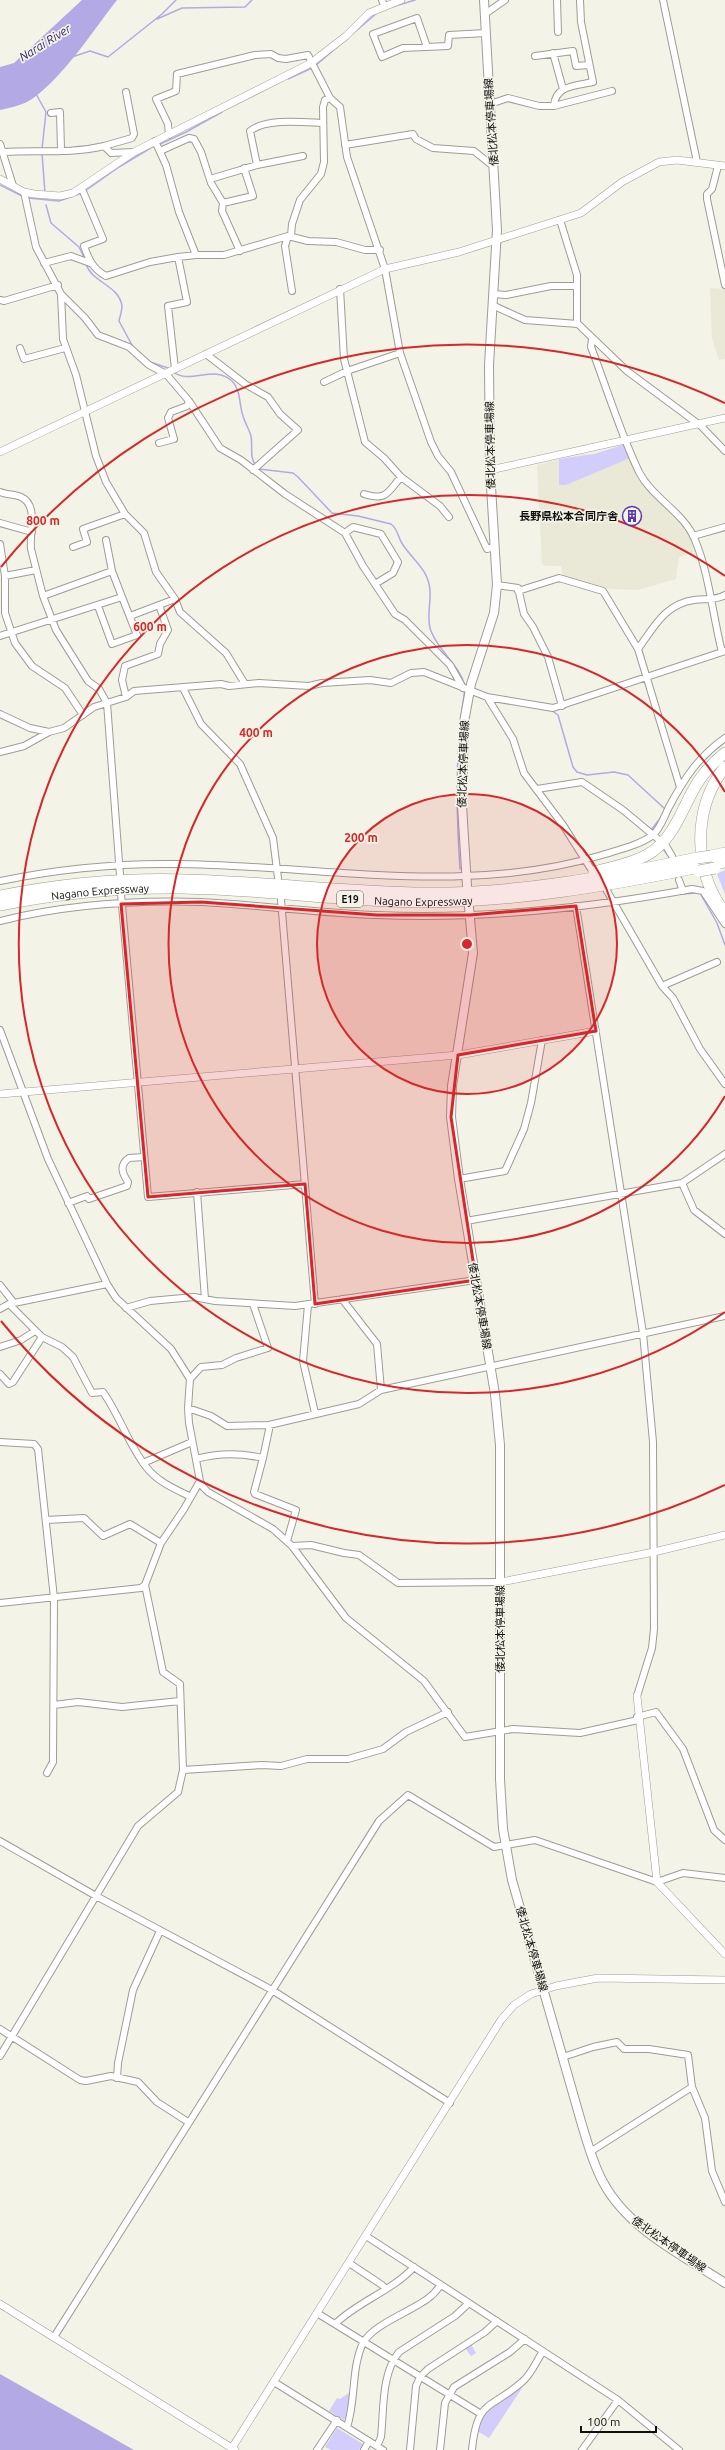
<svg xmlns="http://www.w3.org/2000/svg" width="725" height="2450" font-family="Ubuntu,'Noto Sans JP',sans-serif">
	<style>
		.built { fill: #eae9d7 }
		.green { fill: #d3cdfc }
		.water { fill: #b2a9e5 }
		.lines { fill: none; stroke-linecap: round; stroke-linejoin: round }
		.stream { stroke: #b2a9e5; stroke-width: 1.5 }
		.minor-casing { stroke: #9e9d93; stroke-width: 8 }
		.tertiary-casing { stroke: #9e9d93; stroke-width: 8 }
		.secondary-casing { stroke: #9e9d93; stroke-width: 10 }
		.motorway-casing { stroke: #9e9d93; stroke-width: 12 }
		.minor { stroke: #fff; stroke-width: 6 }
		.tertiary { stroke: #fff; stroke-width: 7 }
		.secondary { stroke: #fff; stroke-width: 8 }
		.motorway { stroke: #fff; stroke-width: 11 }
		.motorway-bridge-casing { stroke: #9e9d93; stroke-width: 12; stroke-linecap: butt }
		.motorway-bridge { stroke: #fff; stroke-width: 11 }
		.marked { fill: #d62828; fill-opacity: 0.2; stroke: #d62828; stroke-width: 3; stroke-linejoin: round }
		.ring { fill: none; stroke: #d62828; stroke-width: 2 }
		.labels { text-anchor: middle; stroke-width: 3.5; stroke-linejoin: round; paint-order: stroke }
		.shield { fill: #f4f3e8; stroke: #54544f; stroke-width: 1 }
		.shield-label { font-size: 10px; font-weight: bold; fill: #10100d }
		.street-label { font-size: 11px; fill: #10100d; stroke: #f4f3e8 }
		.poi-label { font-size: 11px; font-weight: bold; fill: #10100d; stroke: #f4f3e8; text-anchor: end }
		.water-label { font-size: 12px; font-style: italic; fill: #37256a; stroke: #f4f3e8 }
		.centre { fill: #d62828; stroke: #f4f3e8; stroke-width: 2 }
		.ring-label { font-size: 12px; text-anchor: middle; font-weight: bold; fill: #d62828; stroke: #f4f3e8; stroke-width: 3.5; stroke-linejoin: round; paint-order: stroke }
	</style>
	<rect width="100%" height="100%" fill="#f4f3e8"/>
	<path class="built" d="M710 288 725 289V359L719 360 712 339Z
		M623 445 638 478 650 494 688 530 697 551 679 557 676 579 638 590 610 589 563 576 561 566H545L542 564 537 465 583 454H594Z"/>
	<path class="green" d="M623 445 630 458 566 485H559V459L594 454Z
		M725 870V894L717 874Z
		M471 2344 476 2353 471 2356 465 2348Z
		M526 2382 489 2438 477 2431 487 2410Z
		M350 2392 349 2414 344 2420 329 2411 337 2398 340 2399Z
		M337 2428 363 2444 359 2450H331L325 2447Z"/>
	<path class="water" d="M82 0H117C91 33 66 74 32 99 24 105 9 108 0 110V67L14 63Z
		M0 2374 134 2450H0Z"/>
	<g class="lines">
		<path class="stream" d="M392 7 415 0
			M157 19 182 8 245 7 252 0
			M72 57 90 51 108 57 162 14 176 0
			M315 66 377 13
			M288 79 312 68
			M36 94 46 112 42 149
			M158 145 186 132 222 112
			M42 153 45 193
			M0 185 22 196
			M85 191 119 167 154 146
			M28 198 59 201 82 193
			M46 205 51 223 79 247 85 259
			M86 264C92 283 119 285 122 306 122 311 120 316 119 321L133 347
			M150 362 168 368
			M173 372C191 385 214 364 232 381 241 390 239 405 243 416 245 423 249 429 251 436 253 447 249 457 256 466
			M259 469 293 473 298 477 332 513 358 516 391 524C399 530 397 537 403 545 413 560 429 570 430 591 431 604 426 619 431 631 439 652 459 664 465 686
			M551 710 558 715 573 767 577 772 587 775 614 772 628 775 665 809
			M651 830 662 816
			M664 850 669 857
			M460 869C456 808 455 749 465 689
			M700 893 717 923 725 945
			M682 894 697 893"/>
		<g class="minor-casing">
			<path id="minor" d="M382 0 384 5
				M557 0 558 32
				M663 0 697 162
				M485 14 505 0
				M427 47 417 18 373 34 382 57 403 48 448 46 449 35 486 33
				M553 53 563 89
				M535 56 573 51 576 66 589 65
				M490 104 508 98 539 106H554L612 91
				M554 106C555 85 576 86 593 82L581 22 580 0
				M51 113 60 112 61 150
				M169 135 168 124 156 99 176 91 177 74 255 55 271 54 278 58 286 59 308 55 330 98 340 107 347 157 385 269 400 353 431 442 438 456 451 472 487 549 494 547
				M155 141 166 165 179 212 196 255 178 257 187 302 168 306 175 369
				M0 144 13 186
				M345 145 413 134 416 139 433 148 474 151 494 167
				M104 146 132 138 134 134 126 92
				M160 151 189 138 194 139 201 152 211 183 223 203 253 196 244 168
				M3 152C36 150 71 154 104 146L111 153 134 152
				M257 165 250 131C266 118 302 122 321 123
				M718 166 712 189 707 194V199L725 285
				M210 179 257 165 303 156
				M82 189 103 239 84 246C89 260 93 269 106 276L150 262 178 257
				M24 192 36 247 61 294 63 339 76 375 96 456 106 482 125 514 144 533 156 572 175 599 180 612 226 653 245 684
				M223 203 222 211 240 251
				M560 220 577 275V324
				M288 236 285 246 292 291
				M291 236 292 224 300 200 321 174 324 162 323 107 325 100 330 98
				M196 255H224L288 236 308 241 336 242 365 250H380
				M44 263 71 256 90 263
				M340 289 344 359 365 442 384 458 401 477 440 506 449 517
				M61 294 85 318 98 335 129 347 149 365 166 374 189 401 220 448 241 460 285 494 345 533 363 566 395 614 405 620 450 665 463 688
				M493 294 506 295 551 286H577
				M0 300 4 301 58 285
				M492 305 525 320 578 324 627 371 701 426 725 451
				M592 339 591 347C606 386 621 435 639 472 653 499 684 512 695 540 709 573 713 617 722 652
				M20 348 24 359 65 348
				M206 354 245 384 268 397 280 414 298 430 253 470
				M324 382 347 371 400 353
				M159 443 174 439 168 418 171 412 187 406 189 401
				M0 492C7 495 15 494 21 497 39 505 29 534 31 549L43 596 56 630 88 681 99 689 107 703 120 875
				M364 494C387 501 387 493 401 477
				M0 523 32 532
				M345 533 353 527 381 534 398 562 393 573 375 584
				M693 536 725 527
				M106 540 112 571
				M0 544 5 576V613L15 643 32 666 65 688 83 715
				M73 547 87 542 83 529 125 514
				M5 576 36 570
				M497 585 518 588 524 614 533 627 548 657 562 706
				M518 591 559 578 603 591 638 649 680 787
				M98 606 112 644 137 635 122 597
				M130 616 175 599
				M0 636 122 597 112 571 43 596
				M638 649C654 627 665 604 694 600 705 598 715 601 725 595
				M183 688 201 724 240 764 273 838 278 878
				M126 697 122 680 125 666 158 654 160 644 168 630 159 605
				M487 697 513 739 524 773 563 825 591 869
				M0 714 30 728 49 732
				M0 752 24 746 49 732 64 728 94 707 126 697 134 691 221 684 229 686 259 683 309 686 322 683 370 680 391 683 411 673 424 672 487 697 553 708 725 651
				M537 789 582 782 623 810 658 839
				M666 846 672 856
				M679 880 683 891
				M0 881C58 869 117 863 176 864 318 865 463 897 602 855 618 850 640 845 653 835 660 829 665 815 669 807 684 779 698 757 725 738
				M607 891 662 986 673 998 700 1049 725 1084
				M121 894 148 1197 305 1184
				M281 900 315 1304
				M576 906 643 1333 653 1442 654 1629 652 1648 637 1696
				M0 921C64 905 135 900 201 902 260 905 318 913 376 915 482 920 588 908 692 889L703 891 725 924
				M662 986 717 962
				M0 1030 48 1159 107 1284 116 1298 171 1349 190 1379 188 1408 189 1423 200 1481 203 1487 208 1492 273 1529 292 1546 346 1618 424 1681 465 1737 513 1729 580 1733 638 1720
				M459 1179 505 1171 524 1129 531 1103 542 1040
				M682 1183 694 1210 725 1234
				M197 1192 205 1299
				M68 1203 87 1196 89 1199 127 1186 128 1182C122 1173 119 1165 129 1158L144 1157
				M466 1221 682 1183 725 1154
				M0 1285 14 1303
				M342 1299 377 1344 381 1390
				M9 1304 42 1337 62 1347 73 1357 92 1393 103 1392C120 1416 129 1446 147 1468 158 1482 175 1489 191 1497
				M308 1305 303 1361 315 1413
				M126 1308 150 1301 194 1297 215 1301 295 1306 476 1280
				M0 1309 9 1304 107 1284
				M0 1347 21 1340 35 1331
				M0 1374 9 1384 13 1382 42 1337
				M190 1379 201 1367 222 1365 236 1358 268 1348 253 1304
				M188 1408 211 1416 227 1426 269 1425 359 1404 381 1390 725 1316
				M0 1442 34 1444 38 1449 54 1598 53 1762 47 1773
				M263 1458 270 1425
				M196 1459C217 1453 241 1453 263 1458L254 1492 255 1494 296 1510 287 1541
				M143 1463 192 1442
				M46 1520 84 1518 103 1536 130 1524 161 1543
				M292 1546 311 1545 344 1553 359 1555 398 1583 501 1582
				M0 1603 141 1588 145 1585
				M54 1705 78 1702 122 1707 180 1701
				M637 1717 656 1712 683 1749 714 1830 725 1840
				M183 1770 262 1765 281 1766 307 1759H348L383 1749 406 1732 448 1712
				M0 1841 96 1896 272 1990 450 2103
				M0 2029 80 2080 86 2081 111 2076 138 2082 157 2102 188 2122
				M0 2056 138 1826 178 1792 183 1770 180 1684 163 1672 145 1585 161 1543 184 1509 200 1481
				M563 2057 593 2047 617 2042 624 2049H649L688 2055 692 2087 705 2118 712 2171 725 2202
				M117 2078 118 2063 133 1990 160 1931
				M590 2152 692 2087
				M366 2236 618 2400 679 2450
				M349 2263 382 2285 386 2289
				M317 2313 481 2414
				M335 2324C359 2301 392 2291 414 2267
				M54 2337 379 1821 408 1795 494 1847 535 1840 657 1882 683 1873 725 1878
				M274 2382 383 2450
				M347 2427C356 2401 351 2368 363 2343 374 2323 414 2311 431 2296 435 2293 438 2288 441 2285
				M377 2446 381 2437C384 2410 381 2374 399 2352L455 2316 469 2303
				M317 2450 337 2420
				M364 2450 369 2441
				M410 2450 416 2386 420 2377 428 2369 485 2332 497 2321
				M440 2450 445 2403 454 2387 510 2352 525 2339
				M472 2450C477 2399 490 2410 522 2382 531 2375 537 2360 543 2351
				M582 2450 618 2400"/>
		</g>
		<g class="tertiary-casing">
			<path id="tertiary" d="M0 179 24 192 34 194 60 196 73 193 134 152 311 63 346 36 369 13 401 0
				M0 452 385 269 459 252 581 213 622 182 659 162 677 160 725 166
				M490 470 725 418
				M0 1094 458 1055 596 1031
				M501 1582 654 1552 725 1535
				M637 1696 657 1882 725 1954
				M0 2304 235 2450
				M232 2448 501 2020 514 2005 531 1994 556 1986 598 1978 725 1980"/>
		</g>
		<g class="secondary-casing">
			<path id="secondary" d="M467 886 462 805 464 722 471 684 494 613 497 585 490 470 489 365 497 230 484 0
				M469 907 473 953 452 1086 451 1117 459 1179 495 1394 500 1445V1779L503 1829 512 1880 582 2125C588 2144 593 2164 603 2182 628 2229 682 2255 725 2283"/>
		</g>
		<g class="motorway-casing">
			<g id="motorway">
				<path d="M725 767C692 809 693 871 725 913"/>
				<path d="M711 856 725 853"/>
				<path d="M714 864 725 862"/>
				<path d="M594 872C612 867 631 864 647 855 675 839 682 807 698 782 705 771 715 761 725 753"/>
				<path d="M0 896C61 884 123 878 186 880 266 882 345 892 425 893 517 894 607 877 697 858"/>
				<path id="s1" d="M0 905C60 893 121 887 182 888 264 889 345 902 426 902 518 901 608 886 699 867"/>
			</g>
		</g>
		<use href="#minor" class="minor"/>
		<use href="#tertiary" class="tertiary"/>
		<use href="#secondary" class="secondary"/>
		<use href="#motorway" class="motorway"/>
		<g class="motorway-bridge-casing">
			<path id="motorway-bridge" d="M697 858 711 856
				M699 871 715 868"/>
		</g>
		<use href="#motorway-bridge" class="motorway-bridge"/>
	</g>
	<path class="marked" d="M201 902 377 915H470L576 906 596 1031 458 1055 451 1117 476 1280 315 1304 305 1184 148 1197 121 904Z"/>
	<circle cx="467" cy="944" r="150" fill="#d62828" fill-opacity=".12"/>
	<g class="ring">
		<circle cx="467" cy="944" r="150"/>
		<path d="M725 1096A299 299 0 1 1 725 792"/>
		<path d="M725 1312A449 449 0 1 1 725 576"/>
		<path d="M725 1485A599 599 0 0 1 1 1321M1 567A599 599 0 0 1 725 403"/>
	</g>
	<defs>
		<g id="building-ring" transform="scale(1)"><circle r="9.5" fill="#f4f3e8" stroke="#5c38b0" stroke-width="1.5"/><path d="M-4-6H4V6H1V3H-1V6H-4ZM-2.5-4.3h1.7v1.8h-1.7ZM.8-4.3h1.7v1.8H.8ZM-2.5-1h1.7V.8h-1.7ZM.8-1h1.7V.8H.8Z" fill="#5c38b0"/></g>
	</defs>
	<g fill-rule="evenodd">
		<use href="#building-ring" x="632" y="516"/>
	</g>
	<g class="labels">
		<rect class="shield" x="337" y="891" width="26" height="16" rx="3"/>
		<g class="shield-label">
			<text x="350" y="903">E19</text>
		</g>
		<g class="street-label">
			<text transform="translate(491 122) rotate(-94)" y="4">倭北松本停車場線</text>
			<text transform="translate(490 445) rotate(-91)" y="4">倭北松本停車場線</text>
			<text transform="translate(463 764) rotate(-88)" y="4">倭北松本停車場線</text>
			<text dy="4" stroke="none"><textPath href="#s1" startOffset="101">Nagano Expressway</textPath></text>
			<text dy="4" stroke="none"><textPath href="#s1" startOffset="425">Nagano Expressway</textPath></text>
			<text transform="translate(480 1306) rotate(80)" y="4">倭北松本停車場線</text>
			<text transform="translate(500 1629) rotate(-90)" y="4">倭北松本停車場線</text>
			<text transform="translate(532 1949) rotate(74)" y="4">倭北松本停車場線</text>
			<text transform="translate(669 2244) rotate(35)" y="4">倭北松本停車場線</text>
		</g>
		<g class="poi-label">
			<text x="618" y="520">長野県松本合同庁舎</text>
		</g>
		<g class="water-label">
			<text transform="translate(45 43) rotate(-32)" y="4">Narai River</text>
		</g>
	</g>
	<circle cx="467" cy="944" r="6" class="centre"/>
	<g class="ring-label">
		<text x="43" y="525">800 m</text>
		<text x="150" y="631">600 m</text>
		<text x="256" y="737">400 m</text>
		<text x="361" y="842">200 m</text>
	</g>
	<path d="M581 2426v6h75v-6" fill="none" stroke="#10100d" stroke-width="2"/>
	<text x="587" y="2426" font-size="12" fill="#10100d" stroke="#f4f3e8" stroke-width="3" paint-order="stroke">100 m</text>
</svg>
